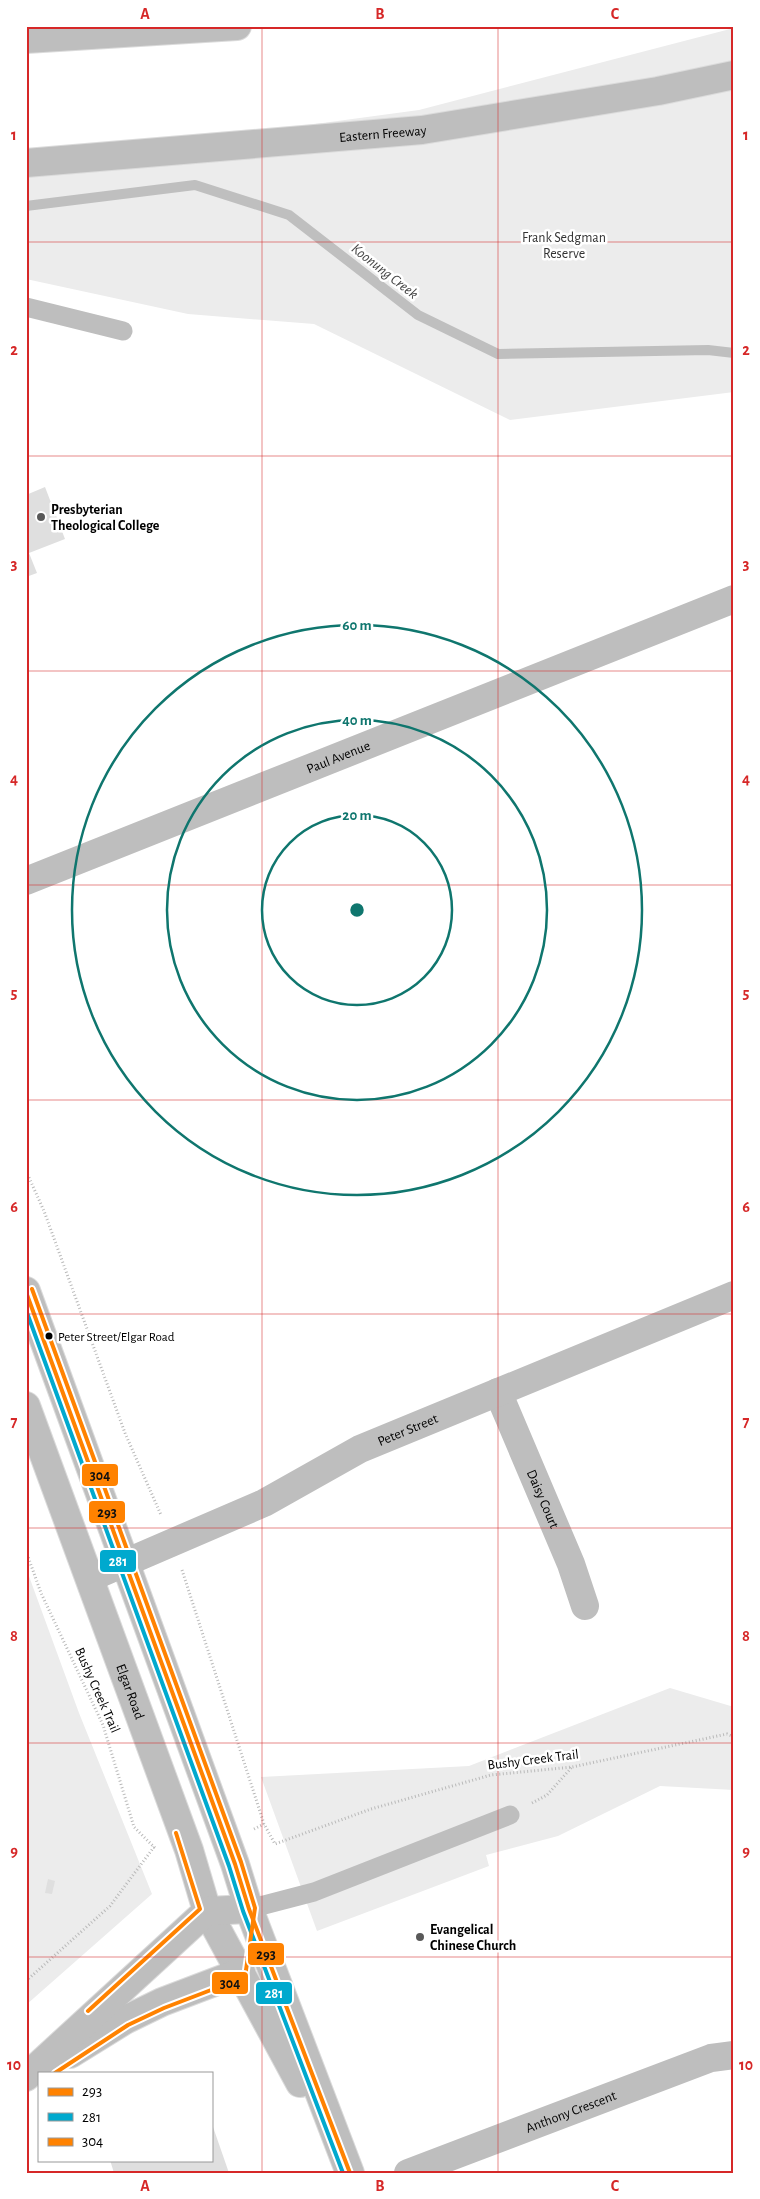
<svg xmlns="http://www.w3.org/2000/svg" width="760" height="2199" font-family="'Alegreya Sans',sans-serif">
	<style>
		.green { fill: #ececec }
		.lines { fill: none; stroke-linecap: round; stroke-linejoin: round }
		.stream { stroke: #bfbfbf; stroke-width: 10 }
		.building { fill: #dfdfdf }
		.primary-casing { stroke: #dbdbdb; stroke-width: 30 }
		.motorway-casing { stroke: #dbdbdb; stroke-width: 30 }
		.path { stroke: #b9b9b9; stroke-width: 3; stroke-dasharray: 1 2.5; stroke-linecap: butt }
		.service { stroke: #bebebe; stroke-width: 19 }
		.minor { stroke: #bebebe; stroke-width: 28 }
		.primary { stroke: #bebebe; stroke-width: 28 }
		.motorway { stroke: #bebebe; stroke-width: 28 }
		.bus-1-casing { stroke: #fff; stroke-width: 8 }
		.bus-2-casing { stroke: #fff; stroke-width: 8 }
		.bus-3-casing { stroke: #fff; stroke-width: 8 }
		.bus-1 { stroke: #ff8200; stroke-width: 4 }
		.bus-2 { stroke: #00a9ce; stroke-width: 4 }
		.bus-3 { stroke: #ff8200; stroke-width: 4 }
		.grid { fill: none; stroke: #d62828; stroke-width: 1; stroke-opacity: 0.55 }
		.ring { fill: none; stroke: #0f766e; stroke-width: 2.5 }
		.poi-dot { fill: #595959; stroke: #fff; stroke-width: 2 }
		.bus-dot { fill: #000; stroke: #fff; stroke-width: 2 }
		.labels { text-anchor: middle; stroke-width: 5; stroke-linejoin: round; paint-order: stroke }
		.bus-label { font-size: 13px; fill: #000; stroke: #fff; text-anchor: start }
		.street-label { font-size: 14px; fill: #000; stroke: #fff }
		.park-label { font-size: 14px; fill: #333; stroke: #fff }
		.poi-label { font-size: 14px; font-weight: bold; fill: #000; stroke: #fff; text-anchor: start }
		.water-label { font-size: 15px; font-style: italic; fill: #444; stroke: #fff }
		.centre { fill: #0f766e; stroke: #fff; stroke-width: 2.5 }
		.ring-label { font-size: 15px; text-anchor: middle; font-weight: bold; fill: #0f766e; stroke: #fff; stroke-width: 5; stroke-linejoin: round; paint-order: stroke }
		.line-badge { stroke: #fff; stroke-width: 2 }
		.badge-label { font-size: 14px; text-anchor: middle; font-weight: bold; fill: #fff }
		.pale-badge-label { font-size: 14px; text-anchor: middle; font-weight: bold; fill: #111 }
		.neatline { fill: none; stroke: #d62828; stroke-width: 2 }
		.grid-label { font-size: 16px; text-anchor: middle; font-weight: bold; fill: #d62828 }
	</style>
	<rect width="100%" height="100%" fill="#fff"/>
	<path class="green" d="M734 28V392L510 420 314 324 188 314 26 279V163L419 110Z
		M26 1568 79 1713 152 1894 26 2005Z
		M670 1688 734 1707V1790L660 1786 558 1836 486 1855 489 1866 317 1931 261 1777 469 1766Z"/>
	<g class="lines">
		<path class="stream" d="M26 206 195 185 289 215 418 315 498 354 708 350 734 353"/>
	</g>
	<path class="building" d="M45 487 65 539 29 553 37 573 26 577V495Z
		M48 1879 55 1881 52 1894 45 1893Z
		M212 2124 229 2173H114L110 2160H211Z"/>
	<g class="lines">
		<g class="primary-casing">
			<g id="primary">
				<path d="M26 1291 235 1864 249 1909 350 2173"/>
				<path id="s5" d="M26 1406 189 1850 207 1911 300 2083"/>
				<path d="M70 2054 125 2020 162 2002 241 1972"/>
				<path d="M26 2077 207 1911 249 1909"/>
			</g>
		</g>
		<g class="motorway-casing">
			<g id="motorway">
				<path d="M26 39 237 26"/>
				<path id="s6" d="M26 163 422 130 658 91 734 75"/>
			</g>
		</g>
		<path class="path" d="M26 1171 44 1211 125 1433 161 1515
			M26 1551 41 1593 103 1725 134 1827 155 1848
			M182 1570 264 1824 275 1844 371 1809 491 1775 572 1767 727 1734 734 1737
			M532 1803 547 1795 572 1767
			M254 1829 264 1824
			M26 1981 110 1906 154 1847"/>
		<path class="service" d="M26 307 123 331
			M249 1909 314 1892 510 1815"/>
		<g class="minor">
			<path id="s1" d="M26 881 734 599"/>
			<path id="s2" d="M498 1392 571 1564 585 1606"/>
			<path id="s3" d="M90 1578 264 1503 360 1449 734 1295"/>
			<path id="s4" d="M408 2173 711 2058 734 2055"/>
		</g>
		<use href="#primary" class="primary"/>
		<use href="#motorway" class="motorway"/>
		<g class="bus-1-casing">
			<path id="bus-1" d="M26 1292 235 1864 249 1909 350 2173"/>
		</g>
		<g class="bus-2-casing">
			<path id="bus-2" d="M26 1310 229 1866 243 1911 343 2173"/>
		</g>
		<g class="bus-3-casing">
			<path id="bus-3" d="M32 1289 241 1862 255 1908 245 1977 164 2008 128 2025 55 2073
				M88 2011 200 1909 176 1833"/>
		</g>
		<use href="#bus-1" class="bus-1"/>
		<use href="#bus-2" class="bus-2"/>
		<use href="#bus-3" class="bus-3"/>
	</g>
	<path class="grid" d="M262 26V2173M498 26V2173M26 242H734M26 456H734M26 671H734M26 885H734M26 1100H734M26 1314H734M26 1528H734M26 1743H734M26 1957H734"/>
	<g class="ring">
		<circle cx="357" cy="910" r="95"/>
		<circle cx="357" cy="910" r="190"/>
		<circle cx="357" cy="910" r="285"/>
	</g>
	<g class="poi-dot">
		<circle cx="41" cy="517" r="5"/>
		<circle cx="420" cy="1937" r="5"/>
	</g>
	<circle class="bus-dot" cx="49" cy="1336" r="4.5"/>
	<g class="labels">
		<g class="bus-label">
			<text x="58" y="1341">Peter Street/Elgar Road</text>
		</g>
		<g class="street-label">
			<text dy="5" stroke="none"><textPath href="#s6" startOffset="358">Eastern Freeway</textPath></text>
			<text dy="5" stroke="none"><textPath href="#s1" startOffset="336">Paul Avenue</textPath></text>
			<text dy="5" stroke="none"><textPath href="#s3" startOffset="351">Peter Street</textPath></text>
			<text dy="5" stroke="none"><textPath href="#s2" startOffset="116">Daisy Court</textPath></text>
			<text transform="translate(98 1690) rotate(66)" y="5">Bushy Creek Trail</text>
			<text dy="5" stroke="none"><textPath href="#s5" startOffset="304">Elgar Road</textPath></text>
			<text transform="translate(533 1759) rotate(-7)" y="5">Bushy Creek Trail</text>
			<text dy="5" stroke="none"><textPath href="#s4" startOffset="174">Anthony Crescent</textPath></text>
		</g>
		<g class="park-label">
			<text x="564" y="242">Frank Sedgman<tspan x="564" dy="16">Reserve</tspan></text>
		</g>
		<g class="poi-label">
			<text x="51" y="514">Presbyterian<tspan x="51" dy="16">Theological College</tspan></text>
			<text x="430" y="1934">Evangelical<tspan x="430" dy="16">Chinese Church</tspan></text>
		</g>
		<g class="water-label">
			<text transform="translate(385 271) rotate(38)" y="5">Koonung Creek</text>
		</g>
	</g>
	<circle cx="357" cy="910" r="8" class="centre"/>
	<g class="ring-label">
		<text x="357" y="630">60 m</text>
		<text x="357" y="725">40 m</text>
		<text x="357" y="820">20 m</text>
	</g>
	<g class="line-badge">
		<rect x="81" y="1463" width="38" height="24" rx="5" fill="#ff8200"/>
		<rect x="88" y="1500" width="38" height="24" rx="5" fill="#ff8200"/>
		<rect x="99" y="1549" width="38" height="24" rx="5" fill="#00a9ce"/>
		<rect x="247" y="1942" width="38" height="24" rx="5" fill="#ff8200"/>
		<rect x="211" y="1971" width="38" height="24" rx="5" fill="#ff8200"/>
		<rect x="255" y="1981" width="38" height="24" rx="5" fill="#00a9ce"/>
	</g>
	<g class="badge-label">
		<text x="118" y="1566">281</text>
		<text x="274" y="1998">281</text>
	</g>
	<g class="pale-badge-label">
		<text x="100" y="1480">304</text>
		<text x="107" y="1517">293</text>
		<text x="266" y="1959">293</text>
		<text x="230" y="1988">304</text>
	</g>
	<rect width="760" height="2199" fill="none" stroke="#ffffff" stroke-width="55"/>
	<rect x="38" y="2072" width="175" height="90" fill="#ffffff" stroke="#999999"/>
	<rect x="48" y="2088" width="25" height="8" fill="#ff8200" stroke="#999999"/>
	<text x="82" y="2096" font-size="15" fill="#000000">293</text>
	<rect x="48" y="2113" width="25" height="8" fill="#00a9ce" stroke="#999999"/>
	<text x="82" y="2122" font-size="15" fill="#000000">281</text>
	<rect x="48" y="2138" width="25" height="8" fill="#ff8200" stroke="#999999"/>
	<text x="82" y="2146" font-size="15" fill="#000000">304</text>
	<rect x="28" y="28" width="704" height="2144" class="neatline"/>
	<g class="grid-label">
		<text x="145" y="19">A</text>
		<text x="380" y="19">B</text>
		<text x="615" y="19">C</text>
		<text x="14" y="140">1</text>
		<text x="746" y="140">1</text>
		<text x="14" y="355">2</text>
		<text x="746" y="355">2</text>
		<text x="14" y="569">3</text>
		<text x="746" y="569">3</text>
		<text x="14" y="784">4</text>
		<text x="746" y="784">4</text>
		<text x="14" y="998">5</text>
		<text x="746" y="998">5</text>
		<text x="14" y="1212">6</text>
		<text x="746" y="1212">6</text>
		<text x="14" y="1427">7</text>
		<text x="746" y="1427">7</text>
		<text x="14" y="1641">8</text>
		<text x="746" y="1641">8</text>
		<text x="14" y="1856">9</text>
		<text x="746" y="1856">9</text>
		<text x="14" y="2070">10</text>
		<text x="746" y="2070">10</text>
		<text x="145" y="2191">A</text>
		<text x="380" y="2191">B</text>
		<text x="615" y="2191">C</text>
	</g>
</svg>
